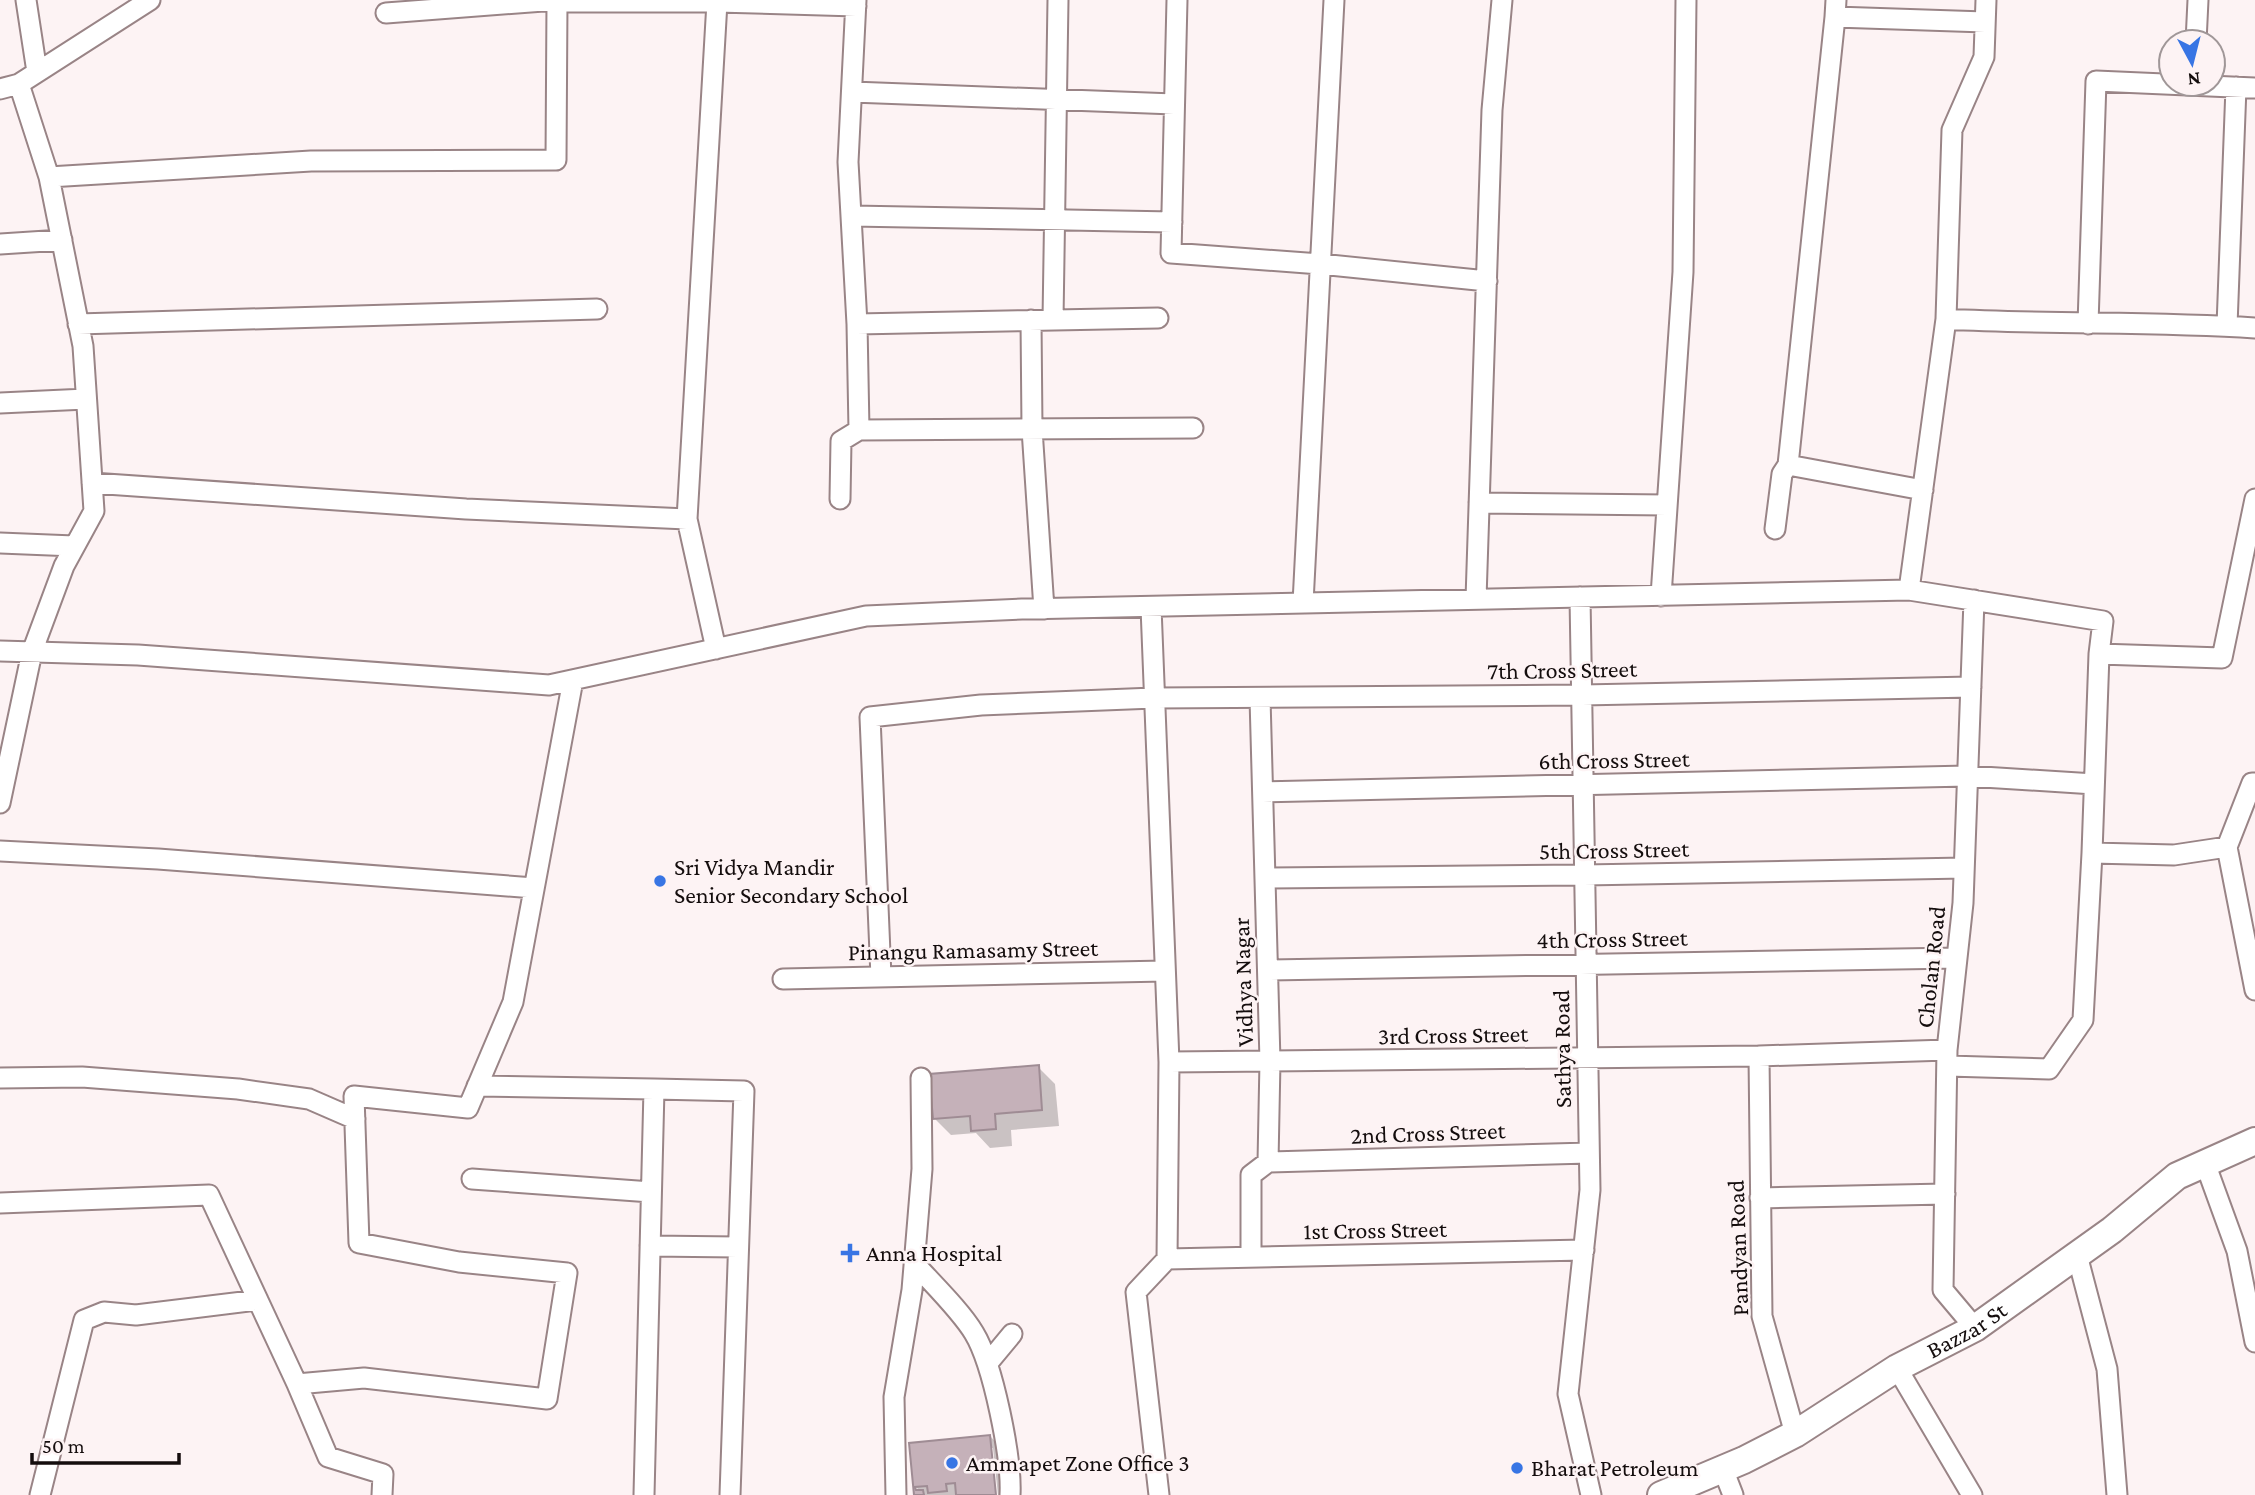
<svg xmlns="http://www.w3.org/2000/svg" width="2255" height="1495" font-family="'Crimson Pro',serif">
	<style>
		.shadow { fill: #0003 }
		.building { fill: #c5b1b9; stroke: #9f8c94; stroke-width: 2 }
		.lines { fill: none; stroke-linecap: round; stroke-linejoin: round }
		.minor-casing { stroke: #998486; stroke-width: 23 }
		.secondary-casing { stroke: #998486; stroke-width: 30 }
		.minor { stroke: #fff; stroke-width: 19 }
		.secondary { stroke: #fff; stroke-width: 26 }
		.poi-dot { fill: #3875e4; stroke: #fdf3f4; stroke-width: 2.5 }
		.labels { text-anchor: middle; stroke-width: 5; stroke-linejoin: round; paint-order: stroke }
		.street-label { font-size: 24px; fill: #140d0d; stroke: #fdf3f4 }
		.poi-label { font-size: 24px; fill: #140d0d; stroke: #fdf3f4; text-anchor: start }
	</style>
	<rect width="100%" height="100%" fill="#fdf3f4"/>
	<path class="shadow" d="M1038 1067 1055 1084 1059 1126 1011 1130 1012 1146 990 1148 976 1133 951 1135 934 1118Z
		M990 1436 1002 1449 1007 1495H998L993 1448H990L994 1495H916L921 1492 915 1486Z"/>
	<path class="building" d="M1039 1065 1042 1110 995 1114 996 1129 971 1131 970 1116 933 1119 929 1074Z
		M990 1435 996 1495H956L955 1483 946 1484 947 1491 928 1493 927 1486 915 1487 916 1490H923L924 1495H914L909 1443Z"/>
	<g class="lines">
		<g class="minor-casing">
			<path id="minor" d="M26 0 37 72
				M856 0 848 162 857 324 859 430 1193 428
				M1177 0 1171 253 1320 264 1487 281
				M1836 0 1835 17 1985 22
				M1986 0 1984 57 1952 130 1946 319C2049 325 2152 321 2255 328
				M386 13 557 0
				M2196 42 2198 0
				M0 89 19 84
				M852 92 1174 104
				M49 177 311 161 556 160 557 2H717
				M852 216 1172 222
				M0 244 62 240
				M1031 320 1032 429 1044 609
				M1053 320 1058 0
				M78 324 597 309
				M857 324 1158 318
				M2088 324 2096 81 2255 88
				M2227 326 2236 87
				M0 403 86 399
				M1788 465 1923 490
				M92 483 466 509 687 519
				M840 499 841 441 859 430
				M2255 499 2222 658 2099 654 2092 853 2174 855 2227 847 2255 990
				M1479 503 1667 505
				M1775 529 1782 474 1788 465 1835 17
				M0 543 74 546
				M1909 590 1946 319
				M1661 596 1683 272 1686 0
				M1580 597 1590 1190 1568 1394 1591 1495
				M1476 599 1492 110 1502 0
				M1974 600 1963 903 1947 1050 1943 1290 1975 1328
				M1303 603 1334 0
				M1151 607 1169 1062 1167 1259 1136 1292 1159 1495
				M716 649 687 519 717 2 856 6
				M0 651 138 655 549 685 866 616 1022 609 1909 590 2103 621 2099 654
				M1263 792 1967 776 2094 784
				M0 803 32 652 64 566 94 511 83 346 49 177 19 84 150 0
				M2227 847 2252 783H2255
				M0 851 158 859 534 888
				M1265 878 1584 875 1964 868
				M1268 970 1957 958
				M881 977 870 717 981 705 1154 698 1582 695 1971 687
				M783 979 1165 971
				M1759 1056 1762 1316 1795 1434
				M1169 1062 1759 1056 1947 1050
				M1948 1066 2049 1069 2083 1020 2092 853
				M0 1078 82 1077 238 1089 309 1099 355 1119
				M477 1086 654 1089
				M1268 1162 1589 1153
				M2205 1163 2237 1251 2255 1342
				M472 1179 651 1192
				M1760 1198 1945 1194
				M0 1203 209 1195 297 1384
				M650 1246 738 1247
				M2077 1255 2107 1369 2117 1495
				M1251 1257V1175L1268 1162 1270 1061 1260 698
				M1167 1259 1584 1250
				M914 1263C932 1283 961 1311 974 1333 993 1364 1012 1458 1010 1495
				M988 1363 1012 1334
				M1897 1368 1972 1495
				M1723 1469 1733 1495
				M40 1495 84 1320 104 1312 136 1315 258 1300
				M382 1495 383 1474 328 1457 297 1384 364 1378 547 1399 567 1273 459 1262 359 1243 354 1096 468 1108 513 1002 573 680
				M644 1495 654 1089 744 1091 730 1495
				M896 1495 894 1397 912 1290 922 1169 921 1078"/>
		</g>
		<g class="secondary-casing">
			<g id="secondary">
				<path id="s1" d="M1661 1495 1744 1460 1795 1434 1897 1368 1975 1328 2112 1230 2177 1176 2255 1141"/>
			</g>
		</g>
		<use href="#minor" class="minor"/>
		<use href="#secondary" class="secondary"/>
	</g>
	<g class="poi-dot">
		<circle cx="660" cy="881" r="7"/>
		<path d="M846.5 1242.5h7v7h7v7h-7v7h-7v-7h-7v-7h7z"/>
		<circle cx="952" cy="1463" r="7"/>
		<circle cx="1517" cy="1468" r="7"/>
	</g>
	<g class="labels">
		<g class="street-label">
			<text transform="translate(1562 670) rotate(-1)" y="8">7th Cross Street</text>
			<text transform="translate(1614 760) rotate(-1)" y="8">6th Cross Street</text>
			<text transform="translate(1614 850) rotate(-1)" y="8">5th Cross Street</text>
			<text transform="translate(1612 939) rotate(-1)" y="8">4th Cross Street</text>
			<text transform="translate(973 950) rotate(-1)" y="8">Pinangu Ramasamy Street</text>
			<text transform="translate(1931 967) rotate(-84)" y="8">Cholan Road</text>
			<text transform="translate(1243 982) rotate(-92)" y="8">Vidhya Nagar</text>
			<text transform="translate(1453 1035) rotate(-1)" y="8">3rd Cross Street</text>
			<text transform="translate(1562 1049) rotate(-91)" y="8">Sathya Road</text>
			<text transform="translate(1428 1133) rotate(-2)" y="8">2nd Cross Street</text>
			<text transform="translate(1375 1230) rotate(-1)" y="8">1st Cross Street</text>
			<text transform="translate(1738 1248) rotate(-92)" y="8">Pandyan Road</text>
			<text dy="8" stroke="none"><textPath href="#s1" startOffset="348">Bazzar St</textPath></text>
		</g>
		<g class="poi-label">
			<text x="674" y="875">Sri Vidya Mandir<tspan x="674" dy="28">Senior Secondary School</tspan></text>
			<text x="866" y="1261">Anna Hospital</text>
			<text x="966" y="1471">Ammapet Zone Office 3</text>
			<text x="1531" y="1476">Bharat Petroleum</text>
		</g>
	</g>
	<g transform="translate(2192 63) rotate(173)"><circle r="33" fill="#fdf3f4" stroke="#a09798" stroke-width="2"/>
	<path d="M0-5L12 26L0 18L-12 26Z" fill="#3875e4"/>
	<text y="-10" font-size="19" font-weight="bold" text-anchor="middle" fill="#140d0d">N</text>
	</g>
	<path d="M32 1453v10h147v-10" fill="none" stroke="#140d0d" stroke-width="3.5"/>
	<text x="42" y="1453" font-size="21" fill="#140d0d" stroke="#fdf3f4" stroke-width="5" paint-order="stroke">50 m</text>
</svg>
